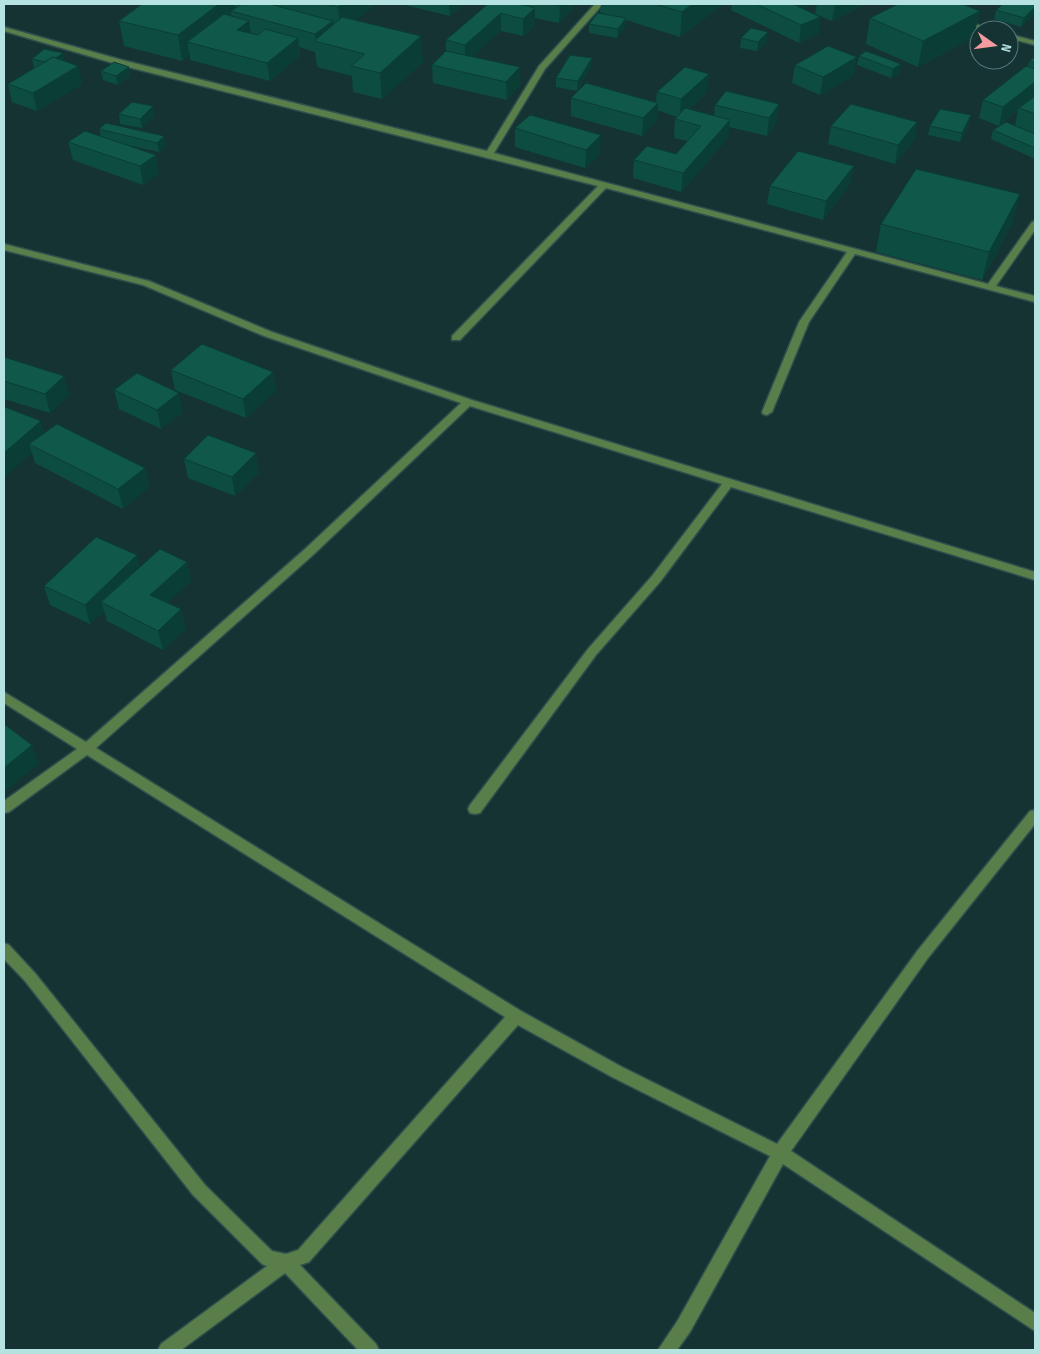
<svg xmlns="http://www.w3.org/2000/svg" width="1039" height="1354" font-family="'Sofia Sans Condensed',sans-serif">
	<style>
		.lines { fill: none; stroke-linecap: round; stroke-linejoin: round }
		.minor-casing { stroke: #2f4f4f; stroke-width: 3 }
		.minor { fill: #597e49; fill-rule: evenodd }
		.wall { fill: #0d4c40 }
		.shaded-wall { fill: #0a3e34 }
		.building { fill: #0f584a; stroke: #0a3e34 }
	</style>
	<rect width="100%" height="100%" fill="#153333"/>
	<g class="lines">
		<g class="minor-casing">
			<path id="minor" d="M595 4H603L545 69 494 153 988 284 1032 222 1035 221V230L996 286 1035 296V302L855 254 809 322 772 412 767 415 763 414 762 412 799 322 847 252 606 188 460 340H452V336L598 186 116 64 4 31V27L122 60 487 151 539 66Z
				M959 19H965L989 30H979L959 23Z
				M1009 34 1035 41V45L1009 38Z
				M4 244 149 281 272 332 472 400 1035 572V580L731 487 660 582 596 655 480 813 475 814 470 813 468 809 470 805 588 649 652 576 722 484 470 406 313 555 96 748 521 1011 622 1067 777 1144 918 950 1030 811 1035 810V824L928 958 791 1151 1035 1313V1331L783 1164 690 1332 677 1350H658L678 1320 770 1156 612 1077 518 1025 309 1262 300 1265 376 1344 379 1350H358L285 1273 181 1350H158L161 1344 267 1266 262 1264 193 1195 25 981 4 959V943L9 945 35 973 205 1185 272 1251 286 1254 298 1250 505 1017 87 755 9 812 4 813V801L77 749 4 703V692L86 742 305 549 461 403 264 336 143 285 4 250Z"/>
		</g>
		<use href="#minor" class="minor"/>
	</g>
	<path class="wall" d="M142 4H376L355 20 421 36 423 62 382 99 353 92 352 76 317 67 315 52 299 47 300 56 270 81 190 60V55L182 61 124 46 119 21Z
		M401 4H463V5L450 16Z
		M488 4H577L576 5 573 4V8L559 23 535 18V26L523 36 501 31 472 56 520 85 507 100 433 83 432 65 446 51V40Z
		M601 4H723L680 37 626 20 625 27 617 38 589 33V24L610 16 600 12Z
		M732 4H814L803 8 820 17 818 34 799 43 731 10Z
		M817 4H866L832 21 815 14Z
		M1035 4 1021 27 994 19 996 10Z
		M870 18 974 37 918 67 866 44Z
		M741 38 767 41 757 51 740 48Z
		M859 56 901 64 899 73 891 78 857 65Z
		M1035 57V159L991 139 993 130 1015 125 1018 110 999 126 979 118 983 100 1028 67 1029 61Z
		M592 58 591 67 577 91 556 87V78Z
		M32 59 65 61 78 66 82 84 37 111 12 102 8 84 34 68Z
		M795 65 854 75 820 95 792 83Z
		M129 67 130 76 118 85 103 80 101 71Z
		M657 92H707L689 109 714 116 715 105 779 104 777 122 767 136 729 127 728 138 681 192 633 178 634 160 676 154 687 141 674 138 675 119 677 117 657 110V121L642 136 571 116V98L656 102Z
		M119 114 155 116 142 128 120 124Z
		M917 122 914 141 895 164 828 144 831 126Z
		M106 123 166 146 159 152 123 144 159 173 143 185 73 160 68 142 101 136 99 129Z
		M969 125 960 142 928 135 930 126Z
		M515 128 600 154 585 168 515 147Z
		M850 184 823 220 767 204 770 186Z
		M1013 222 982 280 876 252 881 224Z
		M4 357 69 395 50 413 4 399Z
		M171 370 273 372 276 391 246 418 175 390Z
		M114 390 183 412 161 429 119 409Z
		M4 408 44 433 145 468 149 487 123 509 35 463 32 453Z
		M184 459 259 472 235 496 188 478Z
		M187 562 191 581 167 603 186 629 163 650 107 621 104 611 90 624 50 605 44 586 140 567Z"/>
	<path class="shaded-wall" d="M219 4H235L236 13 231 11 232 21 187 42 190 55 182 61 178 35Z
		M342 4H376L341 32 338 7Z
		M449 4H463V5L450 16Z
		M562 4H573V8L559 23 560 6Z
		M692 4H723L680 37 682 12Z
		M797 4H814L796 11Z
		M835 4H866L832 21Z
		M1035 7V14L1021 27 1024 18Z
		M535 8V26L523 36V19Z
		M980 11 974 37 918 67 923 41Z
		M501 13V31L465 63V45Z
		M820 17 818 34 799 43 801 25Z
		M626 18 625 27 617 38 618 29Z
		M249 21 252 38 237 30Z
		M333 21 335 39 316 41 315 34Z
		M768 32 767 41 757 51 758 42Z
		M421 36 423 62 382 99 380 73Z
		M298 38 300 56 270 81 267 63Z
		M63 53 65 62 51 63Z
		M857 57 854 75 820 95 823 77Z
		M592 58 591 67 577 91 578 81Z
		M901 64 899 73 891 78 893 69Z
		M78 66 82 84 37 111 33 93Z
		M129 67 130 76 118 85 116 76Z
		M520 67V85L507 100 506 82Z
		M709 74 707 92 680 117 681 99Z
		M1035 82V97L1019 108 1018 110 999 126 1003 107Z
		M658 103 657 121 642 136 643 118Z
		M779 104 777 122 767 136 769 118Z
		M153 106 155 116 142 128 140 119Z
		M971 115 969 125 960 142 962 133Z
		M730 120 728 138 681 192 683 173Z
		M917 122 914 141 895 164 898 145Z
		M601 135 600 154 585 168 586 150Z
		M164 136 166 146 159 152 157 143Z
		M156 155 159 173 143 185 140 166Z
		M854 166 850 184 823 220 826 201Z
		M1020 194 1013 222 982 280 989 252Z
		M273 372 276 391 246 418 243 399Z
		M64 376 69 395 50 413 45 394Z
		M179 393 183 412 161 429 157 410Z
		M41 421 46 440 29 444 32 453 4 478V453Z
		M256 453 259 472 235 496 232 477Z
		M145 468 149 487 123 509 118 489Z
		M137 555 142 574 101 602 104 611 90 624 85 605Z
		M187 562 191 581 155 614 150 595Z
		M181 609 186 629 163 650 158 631Z
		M32 745 39 764 4 792V768Z"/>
	<path class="building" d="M142 4H219L178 35 119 21Z
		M242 4H270L333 21 315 34 231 11Z
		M326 4H342L338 7Z
		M488 4H518L535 8 523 19 501 13 465 45 446 40Z
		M550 4H562L560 6Z
		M655 4H692L682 12Z
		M756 4H793L820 17 801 25Z
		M898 4H962L980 11 923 41 870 18Z
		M1003 4H1035V7L1024 18 996 10Z
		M598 13 626 18 618 29 589 24Z
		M224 14 249 21 237 30 258 35 265 29 298 38 267 63 187 42Z
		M342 17 421 36 380 73 351 66 365 54 314 41Z
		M751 28 768 32 758 42 741 38Z
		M828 46 857 57 823 77 795 65Z
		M44 49 63 53 56 58 53 57 45 62 32 59Z
		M446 51 520 67 506 82 432 65Z
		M866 51 901 64 893 69 859 56Z
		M570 55 592 58 578 81 556 78Z
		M53 57 78 66 33 93 8 84Z
		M1035 57V63L1029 61Z
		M114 62 129 67 116 76 101 71Z
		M1026 66 1035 69V82L1003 107 983 100Z
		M685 67 709 74 681 99 657 92Z
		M586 83 658 103 643 118 571 98Z
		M726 91 779 104 769 118 715 105Z
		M1035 96V114L1019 108Z
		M132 102 153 106 140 119 119 114Z
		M851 104 917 122 898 145 831 126Z
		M685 108 730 120 683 173 634 160 647 146 676 154 701 126 675 119Z
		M940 109 971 115 962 133 930 126Z
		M530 115 601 135 586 150 515 128Z
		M1006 122 1035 134V148L993 130Z
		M106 123 164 136 157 143 99 129Z
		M85 131 156 155 140 166 68 142Z
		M798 151 854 166 826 201 770 186Z
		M916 169 1020 194 989 252 881 224Z
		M202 344 273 372 243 399 171 370Z
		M4 357 64 376 45 394 4 381Z
		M137 373 179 393 157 410 114 390Z
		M5 407 41 421 4 453V408Z
		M57 424 145 468 118 489 29 444Z
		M208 435 256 453 232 477 184 459Z
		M96 537 137 555 85 605 44 586Z
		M160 549 187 562 150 595 181 609 158 631 101 602Z
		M4 724 32 745 4 768Z"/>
	<rect width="1039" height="1354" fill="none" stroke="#b7e2e2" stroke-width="10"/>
	<g transform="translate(994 45) rotate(104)"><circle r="24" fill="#153333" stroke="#567979"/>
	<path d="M0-4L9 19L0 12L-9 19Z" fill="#f49b9f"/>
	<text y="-8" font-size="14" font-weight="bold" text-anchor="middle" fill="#b7e2e2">N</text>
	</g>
</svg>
